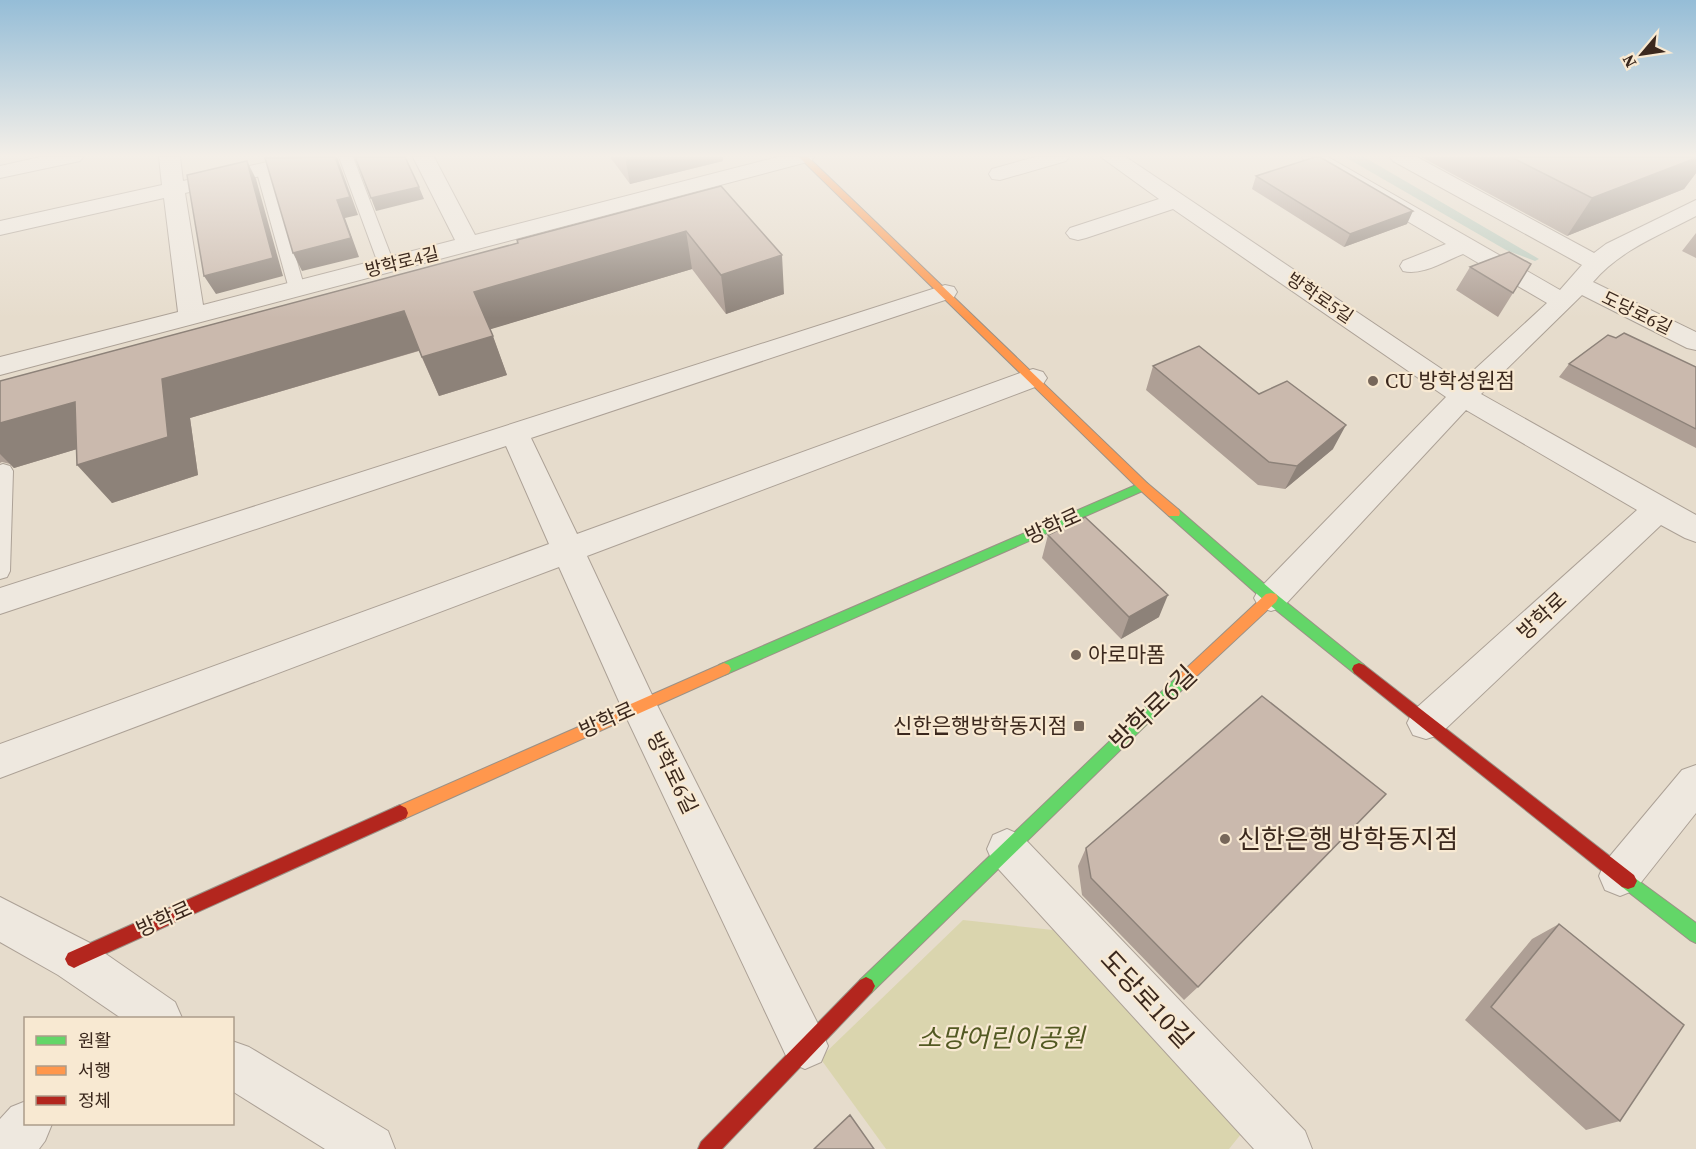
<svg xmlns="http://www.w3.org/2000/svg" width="1696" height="1149" font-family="'Source Serif 4','Noto Sans KR',serif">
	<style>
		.green { fill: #dad5ae }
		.water { fill: #b8cabd }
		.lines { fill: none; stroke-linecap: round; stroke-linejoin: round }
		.lane-casing { stroke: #aca196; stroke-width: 2 }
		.street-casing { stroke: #aca196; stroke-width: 2 }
		.fast-casing { stroke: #9b9186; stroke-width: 2 }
		.slow-casing { stroke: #9b9186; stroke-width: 2 }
		.jam-casing { stroke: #9b9186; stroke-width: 2 }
		.lane { fill: #eee8df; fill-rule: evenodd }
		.street { fill: #eee8df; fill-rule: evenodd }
		.fast { fill: #63d668; fill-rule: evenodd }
		.slow { fill: #ff974d; fill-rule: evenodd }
		.jam { fill: #b3261e; fill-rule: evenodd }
		.wall { fill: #ae9f95 }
		.shaded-wall { fill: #8d8279 }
		.building { fill: #cab9ad; stroke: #8d8279; stroke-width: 1.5 }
		.poi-dot { fill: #77675a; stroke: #f8e9d2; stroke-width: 2 }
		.labels { text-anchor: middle; stroke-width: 4.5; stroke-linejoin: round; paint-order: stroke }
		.far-street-label { font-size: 18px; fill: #3b281d; stroke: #f8e9d2 }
		.poi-label { font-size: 21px; fill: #3b281d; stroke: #f8e9d2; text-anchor: start }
		.street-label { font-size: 21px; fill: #3b281d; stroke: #f8e9d2 }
		.near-street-label { font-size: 26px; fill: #3b281d; stroke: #f8e9d2 }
		.near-poi-label { font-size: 26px; fill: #3b281d; stroke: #f8e9d2; text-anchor: start }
		.near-park-label { font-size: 26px; font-style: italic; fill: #525922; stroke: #f8e9d2 }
	</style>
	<rect width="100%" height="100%" fill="#e6dccc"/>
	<path class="green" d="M963 920 1053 930 1241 1134 1229 1149H886L820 1058Z"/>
	<path class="water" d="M1345 157H1364L1539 259 1535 261 1506 250Z"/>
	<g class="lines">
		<g class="lane-casing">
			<path id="lane" d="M339 157H353L395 266 392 269H382L379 266Z
				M263 165 270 169 305 289 303 292H291L289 289 256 169Z
				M3 464 10 466 13 471 10 571 7 577 0 579V465Z"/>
		</g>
		<g class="street-casing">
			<path id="street" d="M40 157H83L80 161 0 178V166Z
				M159 157H180L183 181 289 157H330L327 161 185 193 203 305 455 240 413 157H434L475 235 778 157H814L811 161 0 375V357L178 312 164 198 0 235V221L162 185Z
				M1035 157H1069L1066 161 1000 180 992 179 989 174 992 169Z
				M1101 157H1126L1461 382 1547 303 1463 254C1445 261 1422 276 1403 271L1400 266 1403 261 1446 244 1305 161 1302 157H1328L1560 290 1582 265 1393 161 1390 157H1417L1594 253 1606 244 1696 200V216C1660 235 1620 250 1593 282L1696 332V350L1687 348 1582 295 1481 394 1696 515V542L1685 538 1661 525 1439 735 1426 739 1413 735 1407 723 1413 711 1637 510 1466 410 1283 607 1271 611 1259 607 1254 598 1259 589 1446 397 1173 209 1086 238 1078 240 1070 238 1066 233 1070 228 1159 199Z
				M945 285 954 287 957 292 954 297 531 438 577 534 1023 372 1033 369 1043 372 1047 378 1043 384 587 556 653 697 821 1030 828 1046 821 1062 805 1069 789 1062 621 706 559 567 0 778V744L549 544 506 446 0 614V588Z
				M1696 765V813L1635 890 1620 896 1605 890 1599 876 1605 862 1682 770Z
				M1007 829 1021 835 1305 1131 1312 1149H1254L993 863 987 849 993 835Z
				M0 897 90 943 175 1002 182 1018H121L58 975 0 942Z
				M232 1041 249 1047 388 1131 395 1149H325L232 1091Z
				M26 1101V1124H52L45 1141 39 1149H0V1119L11 1107Z"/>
		</g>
		<g class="fast-casing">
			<path id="fast" d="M1143 482 1147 483 1149 486 1147 489 729 673 724 675 719 673 717 669 719 665Z
				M1174 508 1179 510 1276 594 1364 665 1366 669 1364 673 1359 675 1354 673 1266 602 1169 516 1168 513 1169 510Z
				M1183 674 1188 676 1190 680 1188 684 872 992 866 995 860 992 857 986 860 980 1178 676Z
				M1628 873 1696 923V943L1690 940 1622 887 1619 881 1622 875Z"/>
		</g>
		<g class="slow-casing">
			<path id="slow" d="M799 157H808L1147 483 1179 510 1180 513 1179 516H1169L1139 489Z
				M1271 593 1276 594 1278 598 1276 602 1188 684 1183 686 1178 684 1176 680 1178 676 1266 594Z
				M724 663 729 665 731 669 729 673 406 818 400 821 394 818 392 813 394 808Z"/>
		</g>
		<g class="jam-casing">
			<path id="jam" d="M1359 663 1364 665 1634 875 1637 881 1634 887 1628 889 1622 887 1354 673 1352 669 1354 665Z
				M400 805 406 808 408 813 406 818 80 965 74 968 68 965 65 959 68 953Z
				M866 977 872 980 875 986 872 992 722 1149H698L701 1142 860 980Z"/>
		</g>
		<use href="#lane" class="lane"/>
		<use href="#street" class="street"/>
		<use href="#fast" class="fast"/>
		<use href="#slow" class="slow"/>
		<use href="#jam" class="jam"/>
	</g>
	<path class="wall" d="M610 157H723V161L630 184Z
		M1421 157H1696V173L1684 189 1567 236Z
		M1256 176 1407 224 1344 247 1252 189Z
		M721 186 784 294 726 314 692 269 490 329 507 375 439 396 419 351 190 418 198 475 112 503 77 449 14 468 10 464 2 462 0 463V381L518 243Z
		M1696 233V258L1682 251Z
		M1470 267 1513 293 1498 317 1456 290Z
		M1616 338 1696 367V448L1559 377 1569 364Z
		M1153 366 1333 449 1285 489 1258 485 1146 390Z
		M1048 535 1159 617 1121 639 1042 558Z
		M1086 848 1198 987 1184 1000 1082 895 1078 866Z
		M1559 924 1620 1121 1586 1130 1465 1020 1532 939Z"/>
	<path class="shaded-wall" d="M335 157H337L358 215 345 218 359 257 302 271 293 253 337 200Z
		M625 157H723V161L630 184Z
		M1696 158V173L1684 189 1567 236 1592 198Z
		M247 161 256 179 283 276 216 294 204 276Z
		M419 187 424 199 376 211 371 198Z
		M1413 211 1407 224 1344 247 1350 234Z
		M686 231 692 269 488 330 474 292Z
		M782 255 784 294 726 314 721 275Z
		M404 311 421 350 190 418 198 475 112 503 77 465 162 379Z
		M493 336 507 375 439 396 422 357Z
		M75 402 107 440 14 468 0 454V423Z
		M1346 425 1333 449 1285 489 1297 466Z
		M1168 595 1159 617 1121 639 1129 617Z"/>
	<path class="building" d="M335 157 350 197 337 200 351 238 293 253 265 158Z
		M355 157H405L419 187 371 198Z
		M1315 157H1320L1413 211 1350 234 1256 176Z
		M1511 157H1696V158L1592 198Z
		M247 161 273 258 204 276 187 175Z
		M721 186 782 255 721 275 686 231 474 292 493 336 422 357 404 311 162 379 168 437 77 465 75 402 0 423V381L518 243 517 240Z
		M1509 252 1531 264 1513 293 1470 267Z
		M1624 333 1696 367V429L1569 364 1608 335 1616 338Z
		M1199 346 1259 394 1287 381 1346 425 1297 466 1269 462 1153 366Z
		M1085 517 1168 595 1129 617 1048 535Z
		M1262 696 1386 794 1198 987 1091 878 1086 848Z
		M1559 924 1684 1025 1620 1121 1491 1007Z
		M850 1115 874 1149H814Z"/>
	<linearGradient id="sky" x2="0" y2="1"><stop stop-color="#95bdd7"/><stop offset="0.49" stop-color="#f4efe8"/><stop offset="1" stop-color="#f4efe8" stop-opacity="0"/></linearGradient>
	<rect width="1696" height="318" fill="url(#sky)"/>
	<g class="poi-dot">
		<circle cx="1373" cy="381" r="6"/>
		<circle cx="1076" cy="655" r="6"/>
		<rect x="1073" y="720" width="12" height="12" rx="3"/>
		<circle cx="1225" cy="839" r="6"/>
	</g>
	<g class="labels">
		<g class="far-street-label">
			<text transform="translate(402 262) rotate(-14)" y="6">방학로4길</text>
			<text transform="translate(1320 298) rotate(34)" y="6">방학로5길</text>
			<text transform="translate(1637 313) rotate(26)" y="6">도당로6길</text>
		</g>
		<g class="poi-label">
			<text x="1385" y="388">CU 방학성원점</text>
			<text x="1088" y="662">아로마폼</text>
			<text x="1067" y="733" text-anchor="end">신한은행방학동지점</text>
		</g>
		<g class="street-label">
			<text transform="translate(1053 526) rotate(-24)" y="7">방학로</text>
			<text transform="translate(1542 616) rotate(-43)" y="7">방학로</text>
			<text transform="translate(607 720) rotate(-24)" y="7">방학로</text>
			<text transform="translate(672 773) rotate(64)" y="7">방학로6길</text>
			<text transform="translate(164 919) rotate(-24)" y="7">방학로</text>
		</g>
		<g class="near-street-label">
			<text transform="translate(1153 708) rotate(-44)" y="9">방학로6길</text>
			<text transform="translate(1147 999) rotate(47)" y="9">도당로10길</text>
		</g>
		<g class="near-poi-label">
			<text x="1237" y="848">신한은행 방학동지점</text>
		</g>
		<g class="near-park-label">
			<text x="1001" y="1047">소망어린이공원</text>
		</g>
	</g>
	<rect x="24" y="1017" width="210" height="108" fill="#f8e9d2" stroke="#ac9c8a" stroke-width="1.5"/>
	<rect x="36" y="1036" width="30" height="9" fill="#63d668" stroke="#ac9c8a" stroke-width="1.5"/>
	<text x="78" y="1047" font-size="18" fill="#3b281d">원활</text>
	<rect x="36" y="1066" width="30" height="9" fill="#ff974d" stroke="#ac9c8a" stroke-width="1.5"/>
	<text x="78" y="1077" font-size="18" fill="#3b281d">서행</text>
	<rect x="36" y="1096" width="30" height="9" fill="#b3261e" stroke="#ac9c8a" stroke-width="1.5"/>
	<text x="78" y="1107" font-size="18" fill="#3b281d">정체</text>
	<g transform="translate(1642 54) rotate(241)" stroke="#f8e9d2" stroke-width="4.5" paint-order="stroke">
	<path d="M0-4.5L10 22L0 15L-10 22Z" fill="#3b281d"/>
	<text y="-9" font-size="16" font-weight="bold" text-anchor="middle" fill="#3b281d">N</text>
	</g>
</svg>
